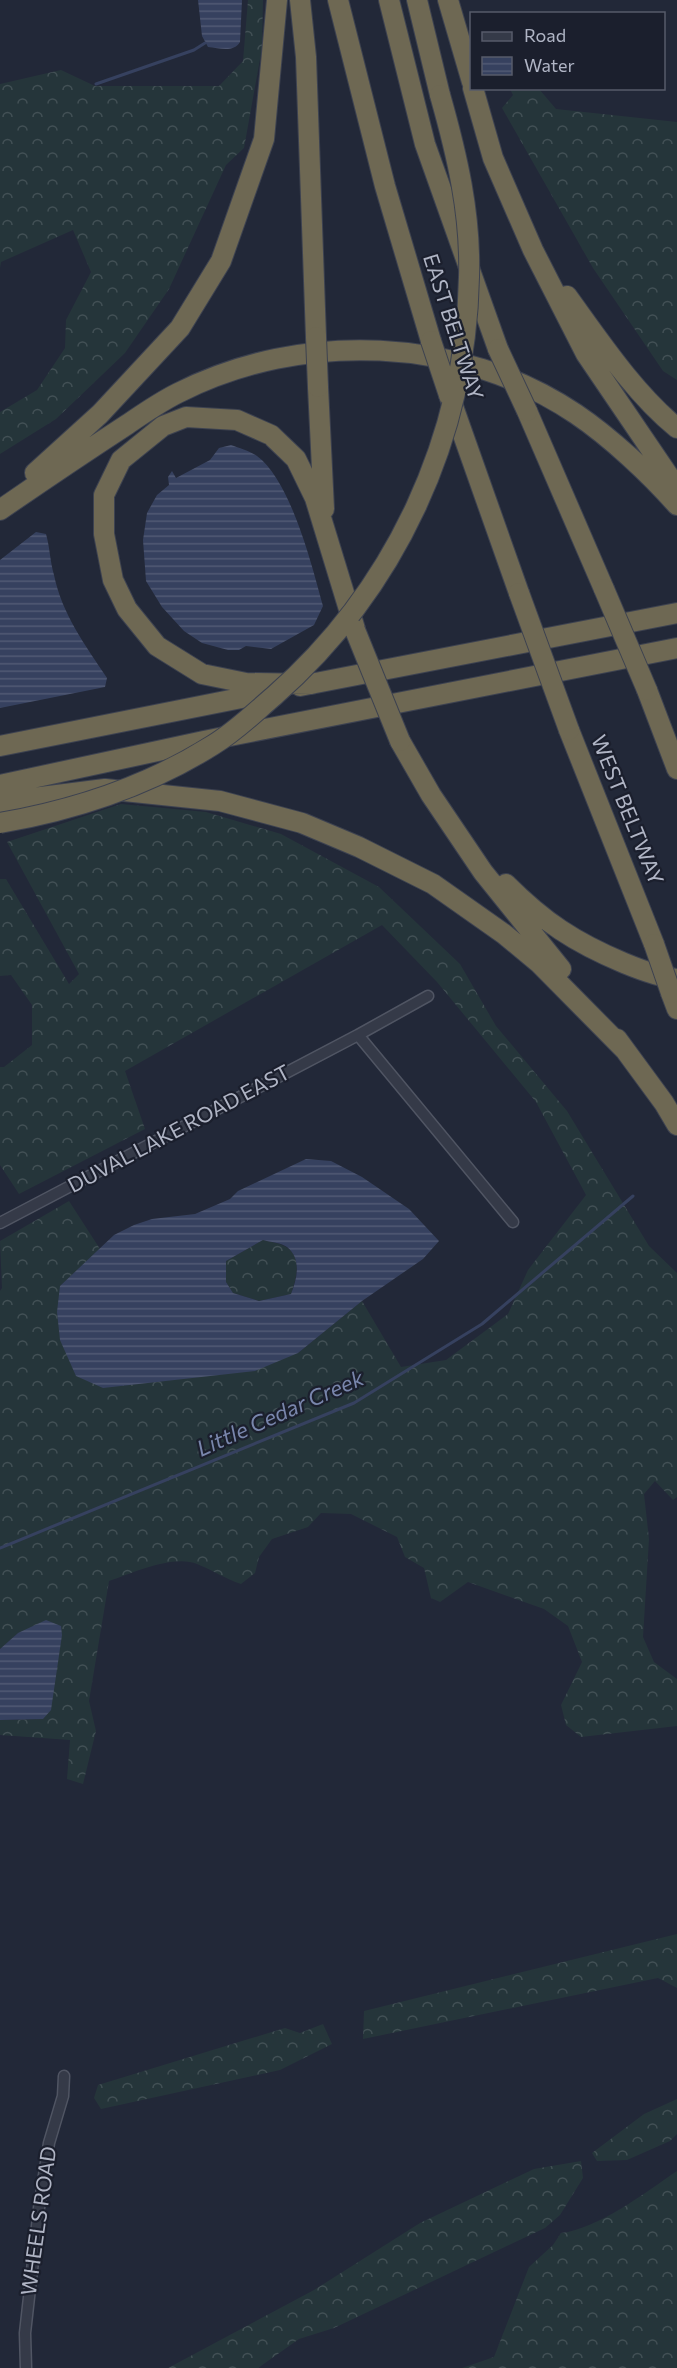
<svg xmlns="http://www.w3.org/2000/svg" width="677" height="2368" font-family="Commissioner,sans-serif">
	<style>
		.forest { fill: url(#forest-crowns) }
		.water { fill: url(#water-rules); fill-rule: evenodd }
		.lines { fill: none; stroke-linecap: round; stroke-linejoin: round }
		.stream { stroke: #36415f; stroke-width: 3 }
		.minor-casing { stroke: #505563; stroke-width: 13 }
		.motorway-casing { stroke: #3d4250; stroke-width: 22 }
		.minor { stroke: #353a48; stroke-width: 10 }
		.motorway { stroke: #6e6853; stroke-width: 20 }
		.motorway-bridge-casing { stroke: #3d4250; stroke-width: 22; stroke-linecap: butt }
		.motorway-bridge { stroke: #6e6853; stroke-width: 20 }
		.labels { text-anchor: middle; stroke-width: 4.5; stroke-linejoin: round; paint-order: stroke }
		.street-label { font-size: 21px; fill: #b0b5c5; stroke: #1b1f2d }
		.water-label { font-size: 22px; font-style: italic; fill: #7986ac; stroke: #1b1f2d }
	</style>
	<defs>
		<pattern id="forest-crowns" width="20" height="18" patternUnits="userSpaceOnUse" patternTransform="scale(1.5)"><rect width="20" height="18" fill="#25353a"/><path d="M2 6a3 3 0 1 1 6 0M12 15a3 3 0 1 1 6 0" fill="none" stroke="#425055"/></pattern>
		<pattern id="water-rules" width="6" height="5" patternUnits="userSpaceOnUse" patternTransform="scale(1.5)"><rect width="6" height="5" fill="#36415f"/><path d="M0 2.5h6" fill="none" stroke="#515a74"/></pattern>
	</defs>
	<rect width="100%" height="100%" fill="#222838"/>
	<path class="forest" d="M248 0H263L262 48 244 148 226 165 169 289 125 353 56 419 0 454V412L37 390 65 348 66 320 91 272 73 230 1 262 0 268V84L61 70 95 86H219L243 61Z
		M510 89H539L556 109 677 122V380L663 371 593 268 502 108 513 95Z
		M121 804 206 812 281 834 379 887 460 964 496 1026 567 1111 649 1246 677 1273V1497L673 1500 655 1481 644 1494 649 1539 643 1637 654 1662 677 1679V1726L581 1737 566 1725 561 1705 582 1662 568 1626 544 1609 468 1582 440 1602 431 1598 424 1568 405 1557 397 1537 351 1514 321 1513 308 1527 272 1539 259 1557 255 1573 241 1584C225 1579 213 1570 197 1564 174 1554 132 1573 109 1581L89 1701 96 1731 83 1784 67 1779 70 1740 0 1735V1720L43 1719 18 1633 0 1649V1291L2 1288 0 1241 69 1201 100 1249 60 1286 298 1353 362 1301 401 1367 446 1360 508 1314 528 1270 586 1195 536 1102 437 982 382 925 125 1071 145 1129 19 1194 0 1165V1067H4L32 1045V1005L11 975 0 976V879H6L69 984 79 974 7 842Z
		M263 1240C270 1242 280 1243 286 1247 303 1257 296 1279 291 1294L259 1301 233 1293 226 1282V1261Z
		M677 1934V1988L658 1978 363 2039 364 2011Z
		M323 2024 332 2044 280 2070 101 2109 94 2098 98 2085 285 2028 300 2033Z
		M677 2099V2134L670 2141 627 2160 597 2161 592 2153 644 2114Z
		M581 2161 583 2178 560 2215 545 2228 334 2328 299 2339 258 2368H168L314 2290 420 2223 534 2169Z
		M677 2171V2368H462L494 2357 529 2267 553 2245 561 2233C598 2229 646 2192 677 2171Z"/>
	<path class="water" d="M198 0H242L240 42C233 53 220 48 208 47L202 36Z
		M231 445C239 448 250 451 257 456 291 481 312 566 323 606L314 625 271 649 246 646 239 650H228L202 643 184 631 162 607 146 581 143 540 147 513 157 495 169 485 168 477 172 471 176 478 210 460 219 448Z
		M36 532 46 534C50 548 50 562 54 575 62 614 85 645 107 678L105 687 0 708V560Z
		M306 1159 331 1161 362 1177 409 1209 439 1241 423 1259 362 1301 298 1353 255 1371 103 1388 76 1376 60 1340 57 1312 60 1286 114 1235 134 1225 152 1219 195 1214 230 1199 238 1191ZM263 1240C270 1242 282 1243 287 1247 302 1259 297 1279 291 1294L259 1301 233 1293 226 1282V1261Z
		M46 1620 61 1626 62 1635 51 1710 43 1719 0 1720V1649L18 1633Z"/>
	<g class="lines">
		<path class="stream" d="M96 84 194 50 205 43
			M0 1548 354 1403 482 1324 633 1196"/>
		<g class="minor-casing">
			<path id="minor" d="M358 1035 513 1222
				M0 1223 358 1035 428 996
				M26 2368 25 2333 39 2208 49 2143 63 2096 64 2076"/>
		</g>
		<g class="motorway-casing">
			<path id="motorway" d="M300 0 306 57 316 337
				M338 0 385 186 431 341
				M389 0 425 144 498 349
				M417 0 440 95
				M448 0 472 82
				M473 88 493 158 533 250 586 354 677 488
				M567 296C599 340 634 393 677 428
				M318 387 324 509
				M449 395 519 593
				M527 411 604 589
				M35 473 100 414 180 328 221 261 264 139 277 0
				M0 510C42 481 85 452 128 424 144 413 160 402 178 393 302 330 460 336 576 414 610 437 650 474 677 505
				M312 684 246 683 202 674 157 646 127 609 113 580 104 534V495L121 460 163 426 186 417 237 420 271 435 296 459 315 498 355 629
				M300 686 677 613
				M647 690 677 769
				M569 730 654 944
				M400 741 431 795 483 872 561 969
				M0 746 271 692
				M0 785 204 741 677 648
				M0 802 105 789 220 801 302 823 359 847 433 884 504 934 539 963 624 1049
				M506 884C544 922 574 942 624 963 641 970 659 977 677 979
				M671 993 677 1009
				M617 1039 664 1103 677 1125"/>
		</g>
		<use href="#minor" class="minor"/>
		<use href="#motorway" class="motorway"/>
		<g class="motorway-bridge-casing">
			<path id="motorway-bridge" d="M316 337 318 387
				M431 341 449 395
				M498 349 527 411
				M604 589 647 690
				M519 593 569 730
				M355 630 400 741
				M0 823C75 810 148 786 213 745 236 731 254 713 274 696 395 590 466 438 469 277 471 214 457 155 440 95
				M654 944 671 993"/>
		</g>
		<use href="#motorway-bridge" class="motorway-bridge"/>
	</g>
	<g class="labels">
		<g class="street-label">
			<text transform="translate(453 327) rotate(72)" y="7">EAST BELTWAY</text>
			<text transform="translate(627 810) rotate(68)" y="7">WEST BELTWAY</text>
			<text transform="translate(179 1129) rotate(-28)" y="7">DUVAL LAKE ROAD EAST</text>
			<text transform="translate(39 2221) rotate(-82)" y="7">WHEELS ROAD</text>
		</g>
		<g class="water-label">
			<text transform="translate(280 1413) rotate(-24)" y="8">Little Cedar Creek</text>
		</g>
	</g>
	<rect x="470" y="12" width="195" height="78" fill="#1b1f2d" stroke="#575b6a" stroke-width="1.5"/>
	<rect x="482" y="32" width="30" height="9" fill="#353a48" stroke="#575b6a" stroke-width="1.5"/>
	<text x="524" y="42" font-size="18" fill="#b0b5c5">Road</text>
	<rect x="482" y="57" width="30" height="18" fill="url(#water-rules)" stroke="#575b6a" stroke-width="1.5"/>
	<text x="524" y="72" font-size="18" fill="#b0b5c5">Water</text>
</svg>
